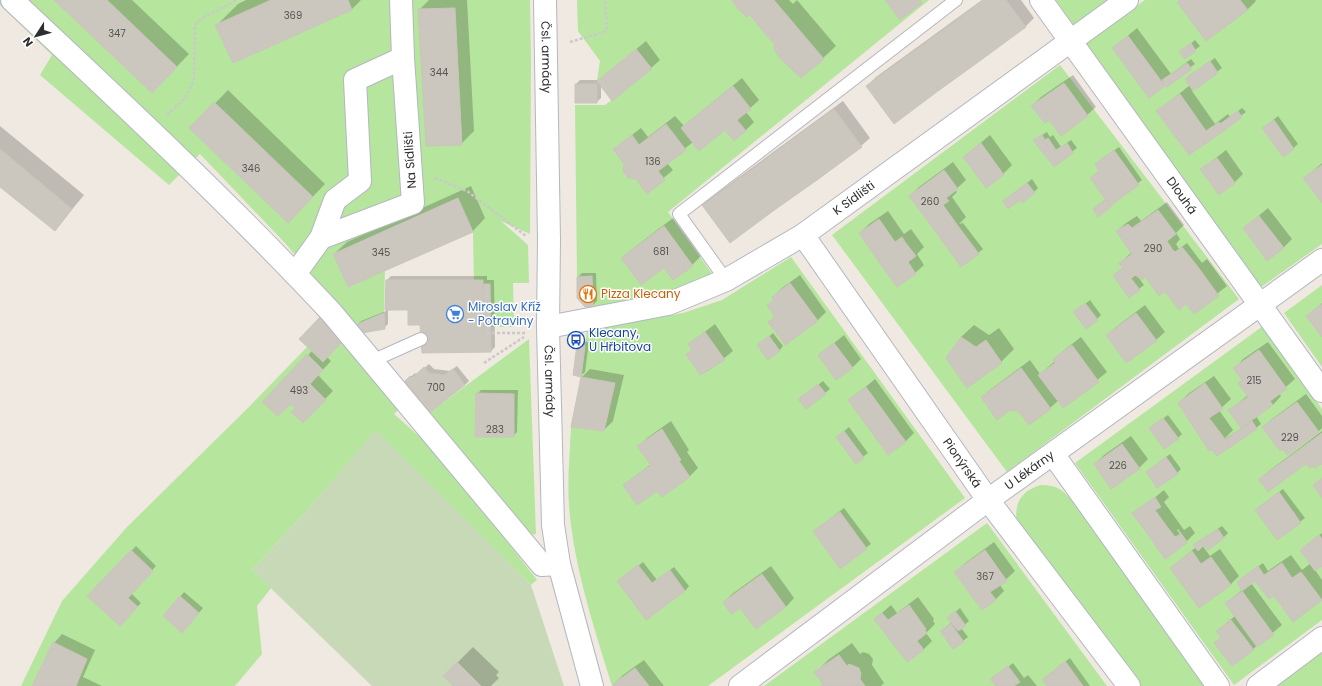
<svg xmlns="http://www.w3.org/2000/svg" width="1322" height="686" font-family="Poppins,sans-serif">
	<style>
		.green { fill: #b6e59e; fill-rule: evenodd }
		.cemetery { fill: #c8d9b8 }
		.shadow { fill: #0003 }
		.building { fill: #cbc7bf; stroke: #cbc5ba }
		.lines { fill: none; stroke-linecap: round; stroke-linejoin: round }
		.lane-casing { stroke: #b4b7c1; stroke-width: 14 }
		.street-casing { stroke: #b4b7c1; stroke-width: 24 }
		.secondary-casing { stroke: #b4b7c1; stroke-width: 24 }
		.path { stroke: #c9c9c9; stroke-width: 2.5; stroke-dasharray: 3 2; stroke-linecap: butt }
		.lane { stroke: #fff; stroke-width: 12 }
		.street { stroke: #fff; stroke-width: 22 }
		.secondary { stroke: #fff; stroke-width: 22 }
		.labels { text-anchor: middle; stroke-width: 3; stroke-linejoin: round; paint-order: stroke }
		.number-label { font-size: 10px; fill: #555452 }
		.street-label { font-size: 12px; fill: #2e2e2e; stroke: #fff }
		.food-label { font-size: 12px; fill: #c56008; stroke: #fff; text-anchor: start }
		.shop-label { font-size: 12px; fill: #366cbe; stroke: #fff; text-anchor: start }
		.transit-label { font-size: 12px; fill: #164399; stroke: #fff; text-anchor: start }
	</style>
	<rect width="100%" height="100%" fill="#efe9e1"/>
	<path class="green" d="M0 0H530L531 59 530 234 501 221 528 245 529 283H513L514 327H491L490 284H474L473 232 458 198 333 254 348 287 385 270 384 313 355 325 285 243 200 154 169 185 40 75 52 55 0 5Z
		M577 0H929L668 212 715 278 620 304 593 306 592 277H577L575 105H605L652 69 636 49 597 81 600 61 578 31Z
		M1056 0H1111L1075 27Z
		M1145 0H1322V244L1261 287 1082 45Z
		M1060 65 1239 299 1007 472 832 235Z
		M791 257 965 498 708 686H612C594 627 574 568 569 506 567 480 570 453 571 427L604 431 615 384 581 377 587 331 683 313 722 300Z
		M1322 285V367L1284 313Z
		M1263 326 1322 409V620L1234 685 1075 463Z
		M529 339 536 534 530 535 429 413ZM476 394H514L513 437H475Z
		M342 342 399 409 394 414 438 453 537 580 531 585 376 431 303 515 252 570 271 588 257 606 262 654 235 686H21L62 601 127 527 250 406 307 347 323 362Z
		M1041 485C1055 485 1060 488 1070 498L1205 679V686H1138L1017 528C1014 505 1018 492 1041 485Z
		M987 523 1107 686H764Z
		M1322 650V686H1273Z"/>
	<path class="cemetery" d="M376 430 531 585 564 686H372L252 570 303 515Z"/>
	<path class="shadow" d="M56 0H132L189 54 165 79Z
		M246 0H361L352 9 217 25 238 4Z
		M429 0H467L474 131 461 144 419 10Z
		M733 0H789L793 4 797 0 836 46 823 58 776 45 750 14Z
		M982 0H1021L1034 18 1025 27 867 86 876 77Z
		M1180 0H1255L1256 1 1247 10Z
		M1137 28 1171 74 1191 59 1195 64 1149 96 1113 48Z
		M1195 40 1200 46 1195 50 1181 52Z
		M646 41 660 60 651 68 601 85V98L597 102 576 84 580 80H599Z
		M1215 58 1222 68 1192 91 1215 124 1228 114 1230 117 1242 108 1246 112 1189 154 1158 111 1190 85 1186 79 1190 75Z
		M1073 75 1096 107 1087 115 1049 119 1032 106 1041 97Z
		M742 78 759 100 746 112 754 122 745 131 725 128 693 142 667 163 673 170 647 192 614 149 641 128 648 137 675 116 684 126Z
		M228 90 325 184 301 209 191 128Z
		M843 101 870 138 861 146 703 205 712 197Z
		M1278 116 1298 144 1284 156 1264 128Z
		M0 126 84 195 55 230 0 185Z
		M1047 132 1050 137 1053 135 1061 147 1071 140 1077 148 1054 165 1034 140Z
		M990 135 1012 165 1003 174 964 157Z
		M1119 147 1142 180 1098 215V205L1106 199 1091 178 1100 170V160Z
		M1226 150 1243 174 1235 182 1202 169Z
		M953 162 966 180 955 190 957 192 952 197 966 217 959 224 963 223 983 249 978 253 910 196 919 187Z
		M1322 163V202L1305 178Z
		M1032 179 1038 188 1034 192 1020 199 1004 201Z
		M471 186 485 218 473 231 348 286 334 254 347 242Z
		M1167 202 1184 225 1176 233 1180 239 1176 244 1179 249 1187 243 1202 263 1207 259 1227 286 1194 312 1187 303 1145 276 1142 278 1140 276 1138 277 1144 285 1130 296 1118 271 1123 268 1120 263 1132 252 1117 231 1126 223 1137 216 1141 221Z
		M1268 208 1292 239 1283 248 1244 228Z
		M888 211 904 234 911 229 924 247 917 254 924 265 915 273 860 233 869 224Z
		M673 218 701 256 692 265 673 279 664 266 622 258 631 250Z
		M582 273H596L597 301 593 305 578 277Z
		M800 275 826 312 818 320 785 344 769 322 775 316 768 306 775 299 773 297 782 288Z
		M391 276H487V280H494L495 347 491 351 421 324 409 309H388V324L384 328 357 325 361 321 386 311 387 280Z
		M1090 300 1101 315 1097 319 1075 312Z
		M1322 303V336L1307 316Z
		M1145 305 1165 332 1156 340 1107 335 1116 327Z
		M715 324 733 351 708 371 689 344Z
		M974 325 989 335 999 328 1014 349 1001 362 947 358 961 337Z
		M773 333 783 346 779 351 759 345Z
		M844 335 861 359 852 368 819 355Z
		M1081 337 1107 372 1064 407 1059 400 1050 408 1019 411 982 397 991 389 1030 360 1040 374 1055 361 1054 360 1063 351Z
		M582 341 589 342 585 372 580 376 578 346Z
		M1268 342 1295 379 1279 393 1281 396 1273 405 1256 416 1261 424 1256 428 1217 455 1179 403 1188 394 1214 376 1231 399 1219 410 1233 430 1224 439 1242 428 1230 410 1248 395 1243 380 1235 368 1243 359Z
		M312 351 327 357 331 361 318 375 333 391 303 421 297 408 291 402H264Z
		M429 364 434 369 450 371 457 366 469 381 465 385 404 383 415 373 417 375Z
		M590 369 624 375 613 421 604 430 582 377Z
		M875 379 914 433 905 442 850 400Z
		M823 381 830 389 806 407 800 399Z
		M481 390H518L517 432 513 436 477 394Z
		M1306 394 1322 416V428L1318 432 1283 447 1264 427 1272 419Z
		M1168 415 1182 434 1178 438 1150 428Z
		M671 421 689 450 687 452 698 468 690 476 662 496 658 489 624 485 651 464 639 447 647 438Z
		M849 427 868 453 856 462 837 437Z
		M1322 431V462H1307L1260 479 1269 471Z
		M1131 436 1148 459 1139 468 1095 464 1104 455Z
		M1170 454 1181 469 1177 473 1147 472Z
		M1283 489 1305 518 1277 539 1260 506Z
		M1164 490 1169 497 1164 502 1184 530 1190 526 1195 533 1187 541 1178 529 1177 530 1186 542 1165 557 1134 514Z
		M844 508 871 544 840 567 814 531Z
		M1222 526 1228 533 1224 537 1202 545 1210 556 1220 549 1239 576 1231 584 1199 607 1171 568 1196 547 1195 545 1199 541Z
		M1322 533V564L1315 570 1322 580V600L1294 621 1274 594 1256 580 1251 583 1282 625 1253 649 1222 636 1217 631 1235 616 1226 603 1243 589 1242 578 1263 563 1268 571 1291 555 1302 570 1311 563 1301 550Z
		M994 542 1015 571 1000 585 1004 591 996 599 956 572 964 564Z
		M136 546 156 566 131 593 141 603 120 625 89 596Z
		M643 562 657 580 674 567 689 586 685 591 623 577Z
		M771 566 794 598 786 607 756 628 740 606 724 602 732 594Z
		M184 592 203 608 187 627 180 597Z
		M918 597 934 619 933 621 935 624 926 633 932 641 923 650 875 619 891 605 897 613Z
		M960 608 969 621 961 628 968 637 954 648 941 631 952 622 953 614Z
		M62 634 95 650 83 677 102 686H33L54 643Z
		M852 643 860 654 863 652 869 654 873 659 872 665 884 683 881 686H821L824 683 816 672 828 660Z
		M473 647 499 672 496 675 499 678 491 686H455L444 676Z
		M1070 658 1090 686H1048L1047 676Z
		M644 660 664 686H616L614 684 623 675Z
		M1013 663 1024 678 1028 675 1037 686H997L992 679Z"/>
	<path class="building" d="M54 0H107L177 67 152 93Z
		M271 0H348L352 10 233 63 215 25Z
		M732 0H774L784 12 762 30 750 15 747 17 738 9Z
		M885 0H920L922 3 900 20Z
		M983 0H1006L1026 27 981 60 954 22Z
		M1179 0H1240L1248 10 1206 41 1177 2Z
		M455 8 462 145 426 146 418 9Z
		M784 12 824 59 801 78 779 57 774 49 775 45 762 30Z
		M954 22 981 60 938 91 911 53Z
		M1128 36 1165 86 1149 98 1112 48Z
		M1191 43 1196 51 1185 59 1179 52Z
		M636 49 652 69 612 101 597 81Z
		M911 53 938 91 894 124 866 86Z
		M1210 61 1218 73 1193 91 1185 79Z
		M1187 63 1192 69 1167 87 1165 86 1162 80Z
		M1064 83 1088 116 1061 136 1049 120 1045 123 1031 106Z
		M575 84H597V103H575Z
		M733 86 751 109 737 120 746 131 734 141 725 130 699 151 681 128Z
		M1180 94 1206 131 1219 122 1225 130 1189 155 1156 111Z
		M214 102 313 197 288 223 189 128Z
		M834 109 862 147 817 180 789 142Z
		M1238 111 1242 117 1225 130 1220 124Z
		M1274 120 1294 149 1283 157 1262 128Z
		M666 124 686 150 658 171 665 180 647 194 636 179 628 178 623 171 624 164 613 149 632 135 639 145Z
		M1042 135 1045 140 1048 138 1056 150 1067 143 1073 153 1054 167 1033 140Z
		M789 142 817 180 773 211 746 174Z
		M981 143 1004 175 986 188 963 157Z
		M0 149 72 209 55 231 0 187Z
		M1114 150 1139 185 1110 206 1090 178 1099 171 1095 164Z
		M1217 158 1235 183 1219 195 1200 169Z
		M1322 165V203L1303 178Z
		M944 170 958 189 946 198 949 201 943 205 958 226 941 239 909 196Z
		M746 174 773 211 730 243 702 205Z
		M1027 183 1035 193 1022 203 1020 200 1008 209 1003 201Z
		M458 198 473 232 348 287 333 254Z
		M1105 200 1109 205H1113L1098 217 1093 209Z
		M1158 210 1176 234 1167 241 1172 249 1130 279 1119 263 1132 254 1116 231 1128 224 1132 228Z
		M1259 216 1284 248 1267 261 1243 228Z
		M879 219 895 242 902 237 905 242 878 261 859 233Z
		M664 226 693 266 673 280 664 268 641 285 621 258Z
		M958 226 979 254 961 267 941 239Z
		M905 242 916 256 908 262 916 274 897 287 878 261Z
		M1182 247 1198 267 1159 296 1141 271 1172 249 1175 252Z
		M1198 267 1219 296 1194 314 1186 304 1179 310 1165 291Z
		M1123 268 1140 290 1129 298 1113 275Z
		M1141 271 1145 277 1142 280 1135 275Z
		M592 276 593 306 585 307 577 298V277Z
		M386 280H483L484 339 491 340V352L422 353 420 325H408V310H385Z
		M790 283 818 321 785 345 768 322 775 317 767 305 774 300 772 297Z
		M484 284H490L491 340 484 339Z
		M1085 303 1098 320 1086 329 1073 312Z
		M1322 304V337L1306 316Z
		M384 313 385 329 362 333 355 325Z
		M1136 313 1157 341 1126 363 1106 335Z
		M321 316 342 342 323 362 299 339Z
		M705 332 725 360 700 375 686 354 692 350 688 344Z
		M769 336 780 351 768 360 757 345Z
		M961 337 976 347 986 340 1002 363 967 388 946 358Z
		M834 343 853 368 836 380 818 355Z
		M577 345 585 346 581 377 573 375Z
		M1072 345 1099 382 1063 408 1038 375 1055 363 1053 359Z
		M1259 350 1287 389 1270 401 1273 405 1241 428 1228 410 1248 397 1238 383 1242 380 1233 368Z
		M307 354 323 370 310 384 326 400 303 423 291 412 295 408 291 404 278 416 262 402Z
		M424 367 429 373 444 375 453 369 465 385 429 413 403 383 410 376 412 378Z
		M1021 368 1051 409 1029 425 1019 412 1010 410 997 420 981 397Z
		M581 377 615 383 604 431 571 427Z
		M1205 383 1223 409 1209 418 1225 439 1209 451 1178 403Z
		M818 384 826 394 806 409 798 399Z
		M866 387 906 442 888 455 848 400Z
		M476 393 514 394V437H475Z
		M1297 402 1319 432 1287 455 1282 449 1280 451 1262 427Z
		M1163 418 1179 439 1164 449 1149 428Z
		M1252 421 1257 429 1217 456 1211 449Z
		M662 429 681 460 679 461 690 477 662 497 657 491 637 505 623 485 651 465 637 446Z
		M844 431 864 458 856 464 836 437Z
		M1322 433V452L1268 492 1261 482 1260 483 1259 479Z
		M1122 444 1140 469 1111 489 1094 464Z
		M1322 452V464L1314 468 1313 466 1309 468 1306 463Z
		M1166 457 1178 474 1157 488 1146 472Z
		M1322 478V498L1313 485Z
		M1279 492 1301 523 1277 540 1255 510Z
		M1155 497 1161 507 1155 510 1165 524 1149 536 1132 513Z
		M840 512 867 549 840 569 813 531Z
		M1165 524 1175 537 1181 534 1187 543 1165 559 1149 536Z
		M1218 529 1224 538 1208 550 1204 545 1198 551 1193 545Z
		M1319 535 1322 539V566L1315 571 1300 550Z
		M131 550 153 571 128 598 138 607 120 626 87 596Z
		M985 550 1007 581 990 592 996 600 982 610 954 572Z
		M1192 551 1201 564 1211 557 1231 585 1199 608 1170 568Z
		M1282 563 1292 578 1301 572 1322 600 1293 622 1274 596 1269 599 1255 581Z
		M638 565 652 583 670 570 685 591 646 620 617 581Z
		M1258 566 1264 575 1242 591 1237 582Z
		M762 574 786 607 756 629 740 608 731 614 723 602Z
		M1242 591 1274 635 1257 647 1225 603Z
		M180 596 199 613 182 633 163 616Z
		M909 605 926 629 925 630 927 633 917 641 924 650 907 662 874 619 882 613 888 620Z
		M955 611 966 626 958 631 947 618Z
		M1229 619 1231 620 1254 650 1232 666 1214 643 1221 637 1216 631 1229 622Z
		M951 624 964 642 953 649 940 631Z
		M53 642 87 659 76 686H32Z
		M839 655 847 666 849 664 859 668 861 674 860 679 865 686H820L823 684 814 672Z
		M1065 661 1083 686H1047L1042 680Z
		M457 662 481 686H453L443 676Z
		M1008 666 1020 682 1014 686H996L990 679Z
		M635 668 649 686H614L613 684Z"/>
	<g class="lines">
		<g class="lane-casing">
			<path id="lane" d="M726 280 679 214 956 0
				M372 361 421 339"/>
		</g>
		<g class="street-casing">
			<g id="street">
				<path d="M12 0C121 102 229 203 331 312L542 565 559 564"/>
				<path id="s1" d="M1041 0 1322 391"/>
				<path id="s2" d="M803 235 988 500 1129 686"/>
				<path d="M321 238 335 200 360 181 355 80 403 58"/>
				<path d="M295 274 321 238 413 203 403 58 401 0"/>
				<path id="s3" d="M548 327 668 304 726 280 803 235 1127 0"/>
				<path d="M1053 454 1218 686"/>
				<path id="s4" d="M740 686 988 500 1322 260"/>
				<path d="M1258 686 1322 638"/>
			</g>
		</g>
		<g class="secondary-casing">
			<g id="secondary">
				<path id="s5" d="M545 0 549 240 548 327 553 525 559 564 592 686"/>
			</g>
		</g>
		<path class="path" d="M570 42 607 31 605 0
			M167 115 185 98 194 80 195 25 204 17 237 0
			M435 178 467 191 526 236
			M487 333H525
			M487 339V285
			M484 363 524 337"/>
		<use href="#lane" class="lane"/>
		<use href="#street" class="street"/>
		<use href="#secondary" class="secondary"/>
	</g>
	<defs>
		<g id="restaurant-ring" transform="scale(0.9)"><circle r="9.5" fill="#fff" stroke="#e8710a" stroke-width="1.5"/><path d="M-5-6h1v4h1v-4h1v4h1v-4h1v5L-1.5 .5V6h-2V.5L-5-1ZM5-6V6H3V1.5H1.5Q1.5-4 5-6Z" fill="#e8710a"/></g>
		<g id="supermarket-ring" transform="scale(0.9)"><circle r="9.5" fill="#fff" stroke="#3f7fe0" stroke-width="1.5"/><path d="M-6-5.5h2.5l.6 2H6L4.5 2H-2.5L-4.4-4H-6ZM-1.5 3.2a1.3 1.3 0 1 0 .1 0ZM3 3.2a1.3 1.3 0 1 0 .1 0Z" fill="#3f7fe0"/></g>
		<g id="bus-ring" transform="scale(0.9)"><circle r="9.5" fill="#fff" stroke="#1a4fb4" stroke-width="1.5"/><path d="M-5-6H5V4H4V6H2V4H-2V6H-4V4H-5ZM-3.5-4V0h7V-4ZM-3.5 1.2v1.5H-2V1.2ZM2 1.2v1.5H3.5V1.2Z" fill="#1a4fb4"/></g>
	</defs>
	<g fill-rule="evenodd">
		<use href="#restaurant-ring" x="588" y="294"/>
		<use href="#supermarket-ring" x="455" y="314"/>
		<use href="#bus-ring" x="576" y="340"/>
	</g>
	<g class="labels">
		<g class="number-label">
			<text x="293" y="19">369</text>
			<text x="117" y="37">347</text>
			<text x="439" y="76">344</text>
			<text x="653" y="165">136</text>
			<text x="251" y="172">346</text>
			<text x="930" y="205">260</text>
			<text x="1153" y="252">290</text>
			<text x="661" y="255">681</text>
			<text x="381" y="256">345</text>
			<text x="1254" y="384">215</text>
			<text x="436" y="391">700</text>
			<text x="299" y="394">493</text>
			<text x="495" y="433">283</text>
			<text x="1290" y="441">229</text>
			<text x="1118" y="469">226</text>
			<text x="985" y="580">367</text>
		</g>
		<g class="street-label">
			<text dy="4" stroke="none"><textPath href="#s5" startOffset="57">Čsl. armády</textPath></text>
			<text transform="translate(410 160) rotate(-94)" y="4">Na Sídlišti</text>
			<text dy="4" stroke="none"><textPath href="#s1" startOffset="241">Dlouhá</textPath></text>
			<text dy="4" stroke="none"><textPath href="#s3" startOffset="337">K Sídlišti</textPath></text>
			<text dy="4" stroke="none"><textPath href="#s5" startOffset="381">Čsl. armády</textPath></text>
			<text dy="4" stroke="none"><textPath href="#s2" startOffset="278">Pionýrská</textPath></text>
			<text dy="4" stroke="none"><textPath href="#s4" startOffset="361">U Lékárny</textPath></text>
		</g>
		<g class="food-label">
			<text x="601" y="298">Pizza Klecany</text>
		</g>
		<g class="shop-label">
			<text x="468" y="311">Miroslav Kříž<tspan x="468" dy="14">- Potraviny</tspan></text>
		</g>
		<g class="transit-label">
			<text x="589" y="337">Klecany,<tspan x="589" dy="14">U Hřbitova</tspan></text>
		</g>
	</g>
	<g transform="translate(36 36) rotate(234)" stroke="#ffffff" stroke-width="3" paint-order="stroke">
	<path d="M0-3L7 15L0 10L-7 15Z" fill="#2e2e2e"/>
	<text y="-6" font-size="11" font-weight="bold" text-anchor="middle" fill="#2e2e2e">N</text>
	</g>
</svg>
